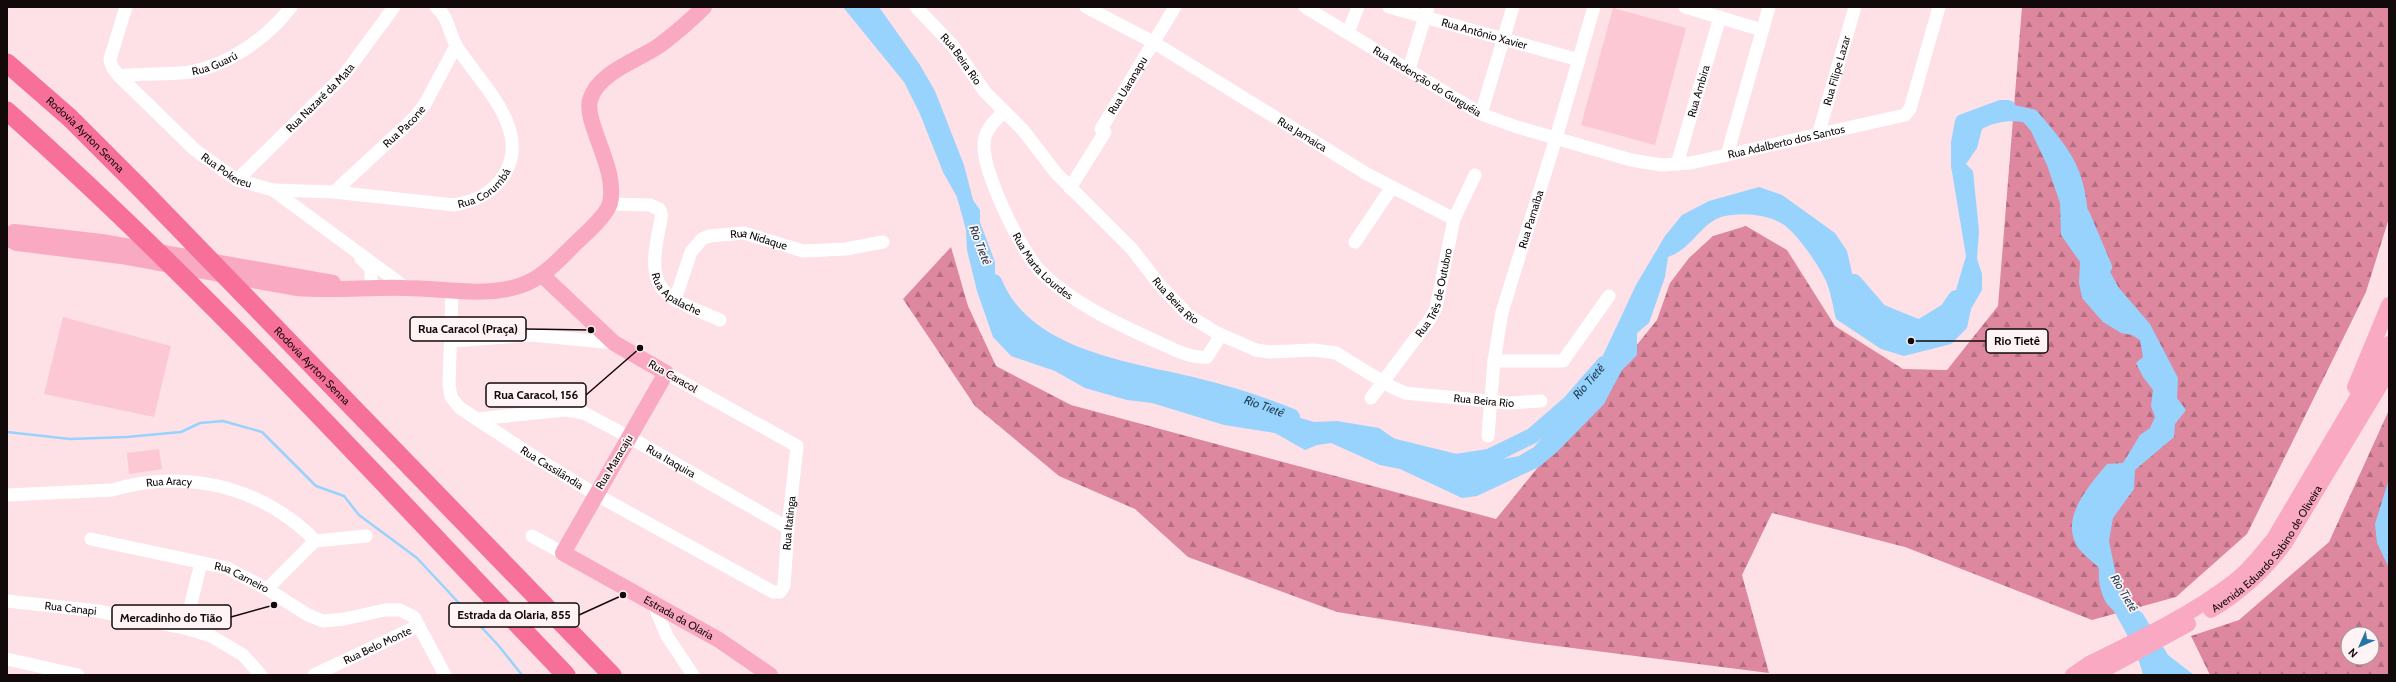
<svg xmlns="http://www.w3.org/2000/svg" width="2396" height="682" font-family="Cabin,sans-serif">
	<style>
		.grass { fill: #fcc8d4 }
		.forest { fill: url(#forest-firs); fill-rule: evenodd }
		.water { fill: #98d3fe }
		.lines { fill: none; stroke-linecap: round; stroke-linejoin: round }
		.stream { stroke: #98d3fe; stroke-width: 2.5 }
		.river { stroke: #98d3fe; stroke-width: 16 }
		.minor { stroke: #fff; stroke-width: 13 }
		.major { stroke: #faa9c2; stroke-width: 16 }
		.highway { stroke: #f6709a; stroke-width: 19 }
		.labels { text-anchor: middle; stroke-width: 3.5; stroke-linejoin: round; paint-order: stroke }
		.street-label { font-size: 11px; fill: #12090b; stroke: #fff3f6 }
		.water-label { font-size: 12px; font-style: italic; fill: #1b3c52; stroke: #fff3f6 }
		.leader { fill: none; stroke: #12090b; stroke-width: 1.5 }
		.callout-dot { fill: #12090b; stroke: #fff3f6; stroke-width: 1.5 }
		.callout { fill: #fff3f6; stroke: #12090b; stroke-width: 1.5 }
		.callout-label { font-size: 12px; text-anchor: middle; font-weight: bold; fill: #12090b }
	</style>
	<defs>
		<pattern id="forest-firs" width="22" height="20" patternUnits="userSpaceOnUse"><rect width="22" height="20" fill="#dd889f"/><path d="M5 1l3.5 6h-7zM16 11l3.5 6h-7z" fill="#b26d80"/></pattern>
	</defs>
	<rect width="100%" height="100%" fill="#fde1e7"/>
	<path class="grass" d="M1613 8 1686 28 1655 145 1581 125Z
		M63 317 171 346 154 417 44 394Z
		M159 449 162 469 129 474 127 453Z"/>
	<path class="forest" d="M2022 7H2389V218L2366 292 2247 534 2176 597 2092 620 1905 547 1772 513 1742 575 1769 673 1533 643 1337 612 1188 557 1135 509 1059 476 975 406 903 299 951 247 968 306 996 366 1071 405 1496 519 1657 320 1670 283 1689 258 1713 236 1746 226 1787 250 1835 326 1903 369 1947 370 1998 306Z
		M2389 410V675H2210L2191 636 2239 620 2329 542ZM2348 634H2372V658H2348Z"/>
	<path class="water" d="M843 7H879L920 65 935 91 964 165 973 200 980 210V222L995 262V278L1003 299 1002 309C1012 323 1026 337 1045 336L1069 357 1083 354 1109 360 1120 374 1261 406 1314 422 1337 421 1379 428 1415 453 1464 466 1519 456 1534 447 1591 381 1636 285 1665 236 1682 215 1709 201 1759 187 1782 195 1835 233 1847 251 1853 277 1878 310 1898 326 1915 330 1929 326 1942 314 1954 297 1966 256 1951 166V142L1955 121C1971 120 1984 116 1996 105H2014L2036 110C2050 126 2065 143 2075 162 2087 186 2089 216 2089 243L2098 250 2119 288 2150 324 2178 378 2177 398 2186 410 2175 424 2174 437 2135 470 2134 489 2113 518 2109 541 2117 580 2126 599 2143 614 2168 655 2194 675H2143C2138 653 2126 633 2115 613 2113 609 2109 607 2107 604 2100 593 2098 580 2099 568 2092 561 2082 554 2077 546 2060 517 2089 486 2107 464L2123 463 2140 435 2150 428 2155 417 2151 406 2153 390 2143 377 2136 363 2143 357 2140 340 2132 335 2121 333 2103 322 2082 298 2079 283 2080 262 2061 235 2060 203 2047 165 2031 131 2023 122C2009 120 1994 122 1982 129L1977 148 1966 164 1973 171 1979 231 1977 259 1982 274V290L1971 309 1967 328 1951 344 1904 356 1881 349 1836 319C1833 307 1831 293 1826 281 1820 267 1795 230 1781 223 1765 214 1739 212 1721 217 1699 225 1692 249 1668 257L1665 277 1649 323 1637 333V355L1622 370 1604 404 1557 452 1539 467 1477 496 1462 498 1400 469 1380 465 1331 443 1317 445 1305 450 1275 433 1224 425 1152 403 1127 400 1085 388 1055 371 1011 356 993 337 977 291 967 250 966 230 957 197 943 172 920 114 904 82Z
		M2389 479V568L2377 543 2375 524Z"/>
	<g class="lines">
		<path class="stream" d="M7 432 70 439 127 437 181 432 200 423 223 421 262 432 316 486 344 496 359 515 417 558 498 645 522 675"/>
		<g class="river">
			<path d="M1961 135 1963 122 2001 108H2008"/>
			<path d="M2082 215 2104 267"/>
			<path id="s1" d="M994 282C1024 358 1127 369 1196 386 1229 394 1261 404 1292 417"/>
			<path d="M1854 282 1880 312 1919 328 1947 311 1956 298"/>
			<path id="s2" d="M1391 446 1456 462 1489 457 1532 436 1570 403 1604 364"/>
		</g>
		<g class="minor">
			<path id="s3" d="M126 7 110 59 112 67 119 76 195 150 237 180 273 190 406 288"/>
			<path id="s4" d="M916 7 953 46 985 92 1023 130 1056 173 1132 249 1159 284 1188 315 1217 333 1256 350 1269 352 1314 350 1336 353 1390 386 1405 393 1509 403 1541 401"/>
			<path id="s5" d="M1086 7 1153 42 1367 174 1454 219"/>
			<path id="s6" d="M1305 7 1481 114 1517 127 1631 160 1661 165 1691 163 1905 115 1910 109 1939 7"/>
			<path id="s7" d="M1389 7 1579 60"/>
			<path d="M1685 7 1762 30"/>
			<path d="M1348 33 1358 7"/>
			<path d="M1409 69 1428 7"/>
			<path id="s8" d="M119 76C142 73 166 75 190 72 229 65 267 38 291 7"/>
			<path id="s9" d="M1004 111C995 121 984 130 984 144 982 171 1022 254 1042 273 1073 303 1114 322 1153 340 1169 347 1190 359 1207 357L1221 335"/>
			<path d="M1481 114 1513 7"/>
			<path id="s10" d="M1101 129 1175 7"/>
			<path id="s11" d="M1818 135 1855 7"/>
			<path d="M1727 155 1769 7"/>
			<path id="s12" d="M1677 164 1720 17"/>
			<path id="s13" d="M237 180 344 75 394 7"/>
			<path d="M1070 188 1105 132"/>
			<path id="s14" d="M273 190 334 192 454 205C475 201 492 194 504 175 533 130 479 82 457 47 449 34 449 17 436 7"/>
			<path id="s15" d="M334 192 414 118 425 104 456 46"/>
			<path id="s16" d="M610 204 650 205 659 209C664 215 660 222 659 229 645 295 665 296 720 320"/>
			<path d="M1355 242 1392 187"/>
			<path d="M361 259 371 268V287"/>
			<path id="s17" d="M452 290 449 385 451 397 460 408 533 456 595 494 773 592H780L784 586 788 528 797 446 666 373"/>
			<path id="s18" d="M675 300 691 252 702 239 709 236 744 233 803 251 846 249 883 242"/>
			<path d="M451 341 532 335 614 343"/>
			<path d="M1494 361H1563L1609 296"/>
			<path id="s19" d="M1371 398 1430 319 1436 308 1454 219 1475 175"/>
			<path id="s20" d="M477 419 565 410 584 413 629 437 788 528"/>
			<path id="s21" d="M1488 436 1494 361 1502 312 1556 138 1594 7"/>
			<path id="s22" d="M7 495 112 490C169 473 230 480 280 512 293 521 305 529 315 541"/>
			<path d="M532 536 563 553"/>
			<path id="s23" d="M91 539 227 568 267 589 308 615 323 621 344 619 385 610H400L414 617 445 675"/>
			<path d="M267 589 315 541 366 536"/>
			<path id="s24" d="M7 601 97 611 185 628 211 636 243 655 261 675"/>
			<path d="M653 603 667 636 693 675"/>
			<path d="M185 628 201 563"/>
			<path d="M7 659 78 675"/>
			<path id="s25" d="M314 675 418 626"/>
		</g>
		<g class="major">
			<path d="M14 232 102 242 333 283"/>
			<path d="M7 238 17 243 121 256 296 288C332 291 368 287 405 288 443 288 486 298 522 285 545 277 562 256 579 240 587 233 608 213 610 203 618 168 584 124 590 100 598 72 639 60 660 45 676 33 690 21 704 7"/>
			<path id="s26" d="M542 275 614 343 666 373 563 553 719 640 770 675"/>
			<path d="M2355 387 2389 305"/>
			<path id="s27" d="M2211 610C2241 592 2263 572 2284 544L2389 370"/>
			<path d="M2073 675 2089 664C2138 640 2191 615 2235 581 2250 570 2262 553 2274 539L2389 344"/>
			<path d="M2094 675 2188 624"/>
		</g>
		<g class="highway">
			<path id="s28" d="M7 63 70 118 139 187 612 675"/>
			<path d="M7 111C205 287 383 484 566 675"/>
		</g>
	</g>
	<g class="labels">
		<g class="street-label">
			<text dy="4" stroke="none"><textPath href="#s7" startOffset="99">Rua Antônio Xavier</textPath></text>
			<text dy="4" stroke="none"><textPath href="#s4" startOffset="69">Rua Beira Rio</textPath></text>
			<text dy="4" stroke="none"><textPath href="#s8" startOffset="97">Rua Guarú</textPath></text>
			<text dy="4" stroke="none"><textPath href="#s11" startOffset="67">Rua Filipe Lazar</textPath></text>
			<text dy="4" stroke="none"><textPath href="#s6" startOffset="143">Rua Redenção do Gurguéia</textPath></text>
			<text dy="4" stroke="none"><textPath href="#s10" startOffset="51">Rua Uaranapu</textPath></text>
			<text dy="4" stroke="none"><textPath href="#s12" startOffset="76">Rua Ambira</textPath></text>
			<text dy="4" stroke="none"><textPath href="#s13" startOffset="117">Rua Nazaré da Mata</textPath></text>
			<text dy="4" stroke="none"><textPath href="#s15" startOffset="96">Rua Pacone</textPath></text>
			<text dy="4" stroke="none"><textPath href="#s28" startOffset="106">Rodovia Ayrton Senna</textPath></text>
			<text dy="4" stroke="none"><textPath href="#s5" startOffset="251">Rua Jamaica</textPath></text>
			<text dy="4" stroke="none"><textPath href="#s6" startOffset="521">Rua Adalberto dos Santos</textPath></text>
			<text dy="4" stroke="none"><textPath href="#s3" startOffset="218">Rua Pokereu</textPath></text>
			<text dy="4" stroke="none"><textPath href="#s14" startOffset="217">Rua Corumbá</textPath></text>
			<text dy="4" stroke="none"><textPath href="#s21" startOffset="222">Rua Parnaíba</textPath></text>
			<text dy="4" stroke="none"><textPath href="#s18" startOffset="126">Rua Nidaque</textPath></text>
			<text dy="4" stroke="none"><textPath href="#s9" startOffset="178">Rua Marta Lourdes</textPath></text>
			<text dy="4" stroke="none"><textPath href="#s16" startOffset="146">Rua Apalache</textPath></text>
			<text dy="4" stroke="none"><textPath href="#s19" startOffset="125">Rua Três de Outubro</textPath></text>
			<text dy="4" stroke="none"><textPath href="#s4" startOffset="393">Rua Beira Rio</textPath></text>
			<text dy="4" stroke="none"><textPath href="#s28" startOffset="430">Rodovia Ayrton Senna</textPath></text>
			<text transform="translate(673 376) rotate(30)" y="4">Rua Caracol</text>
			<text dy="4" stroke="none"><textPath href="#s4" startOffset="728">Rua Beira Rio</textPath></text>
			<text dy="4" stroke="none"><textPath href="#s20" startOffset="207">Rua Itaquira</textPath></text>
			<text transform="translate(614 462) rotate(-59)" y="4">Rua Maracaju</text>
			<text dy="4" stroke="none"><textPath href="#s17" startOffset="231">Rua Cassilândia</textPath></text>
			<text dy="4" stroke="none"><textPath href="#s22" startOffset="163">Rua Aracy</textPath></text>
			<text dy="4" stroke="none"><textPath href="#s17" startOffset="562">Rua Itatinga</textPath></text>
			<text dy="4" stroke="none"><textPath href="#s27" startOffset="84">Avenida Eduardo Sabino de Oliveira</textPath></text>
			<text dy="4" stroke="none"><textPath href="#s23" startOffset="156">Rua Carneiro</textPath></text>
			<text dy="4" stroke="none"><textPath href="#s24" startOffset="64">Rua Canapi</textPath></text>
			<text dy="4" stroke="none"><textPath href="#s26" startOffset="499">Estrada da Olaria</textPath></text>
			<text dy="4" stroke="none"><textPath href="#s25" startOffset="70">Rua Belo Monte</textPath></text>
		</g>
		<g class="water-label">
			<text transform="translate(980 245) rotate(69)" y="4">Rio Tietê</text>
			<text dy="4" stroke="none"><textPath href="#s2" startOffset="227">Rio Tietê</textPath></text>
			<text dy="4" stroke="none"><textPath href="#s1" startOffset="308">Rio Tietê</textPath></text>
			<text transform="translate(2124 593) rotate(59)" y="4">Rio Tietê</text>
		</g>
	</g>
	<path class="leader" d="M591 330L526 329M1911 341L1986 341M640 348L586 395M623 595L579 615M274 605L231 617"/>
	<g class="callout-dot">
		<circle cx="591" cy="330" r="4"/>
		<circle cx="1911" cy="341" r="4"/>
		<circle cx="640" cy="348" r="4"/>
		<circle cx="623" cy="595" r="4"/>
		<circle cx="274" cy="605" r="4"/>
	</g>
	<g class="callout">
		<rect x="410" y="317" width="116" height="24" rx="4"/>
		<rect x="1986" y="329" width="62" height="24" rx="4"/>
		<rect x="486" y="383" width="100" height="24" rx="4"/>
		<rect x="449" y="603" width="130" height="24" rx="4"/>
		<rect x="112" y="605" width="119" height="24" rx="4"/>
	</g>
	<g class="callout-label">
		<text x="468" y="333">Rua Caracol (Praça)</text>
		<text x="2017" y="345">Rio Tietê</text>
		<text x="536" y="399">Rua Caracol, 156</text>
		<text x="514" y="619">Estrada da Olaria, 855</text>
		<text x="171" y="622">Mercadinho do Tião</text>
	</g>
	<rect width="2396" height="682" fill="none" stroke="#12090b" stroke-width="16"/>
	<g transform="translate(2360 646) rotate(225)"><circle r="19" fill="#fff3f6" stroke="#a09598"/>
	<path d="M0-3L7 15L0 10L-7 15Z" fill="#2574a6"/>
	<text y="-6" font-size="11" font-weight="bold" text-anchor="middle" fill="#12090b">N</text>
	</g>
</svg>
